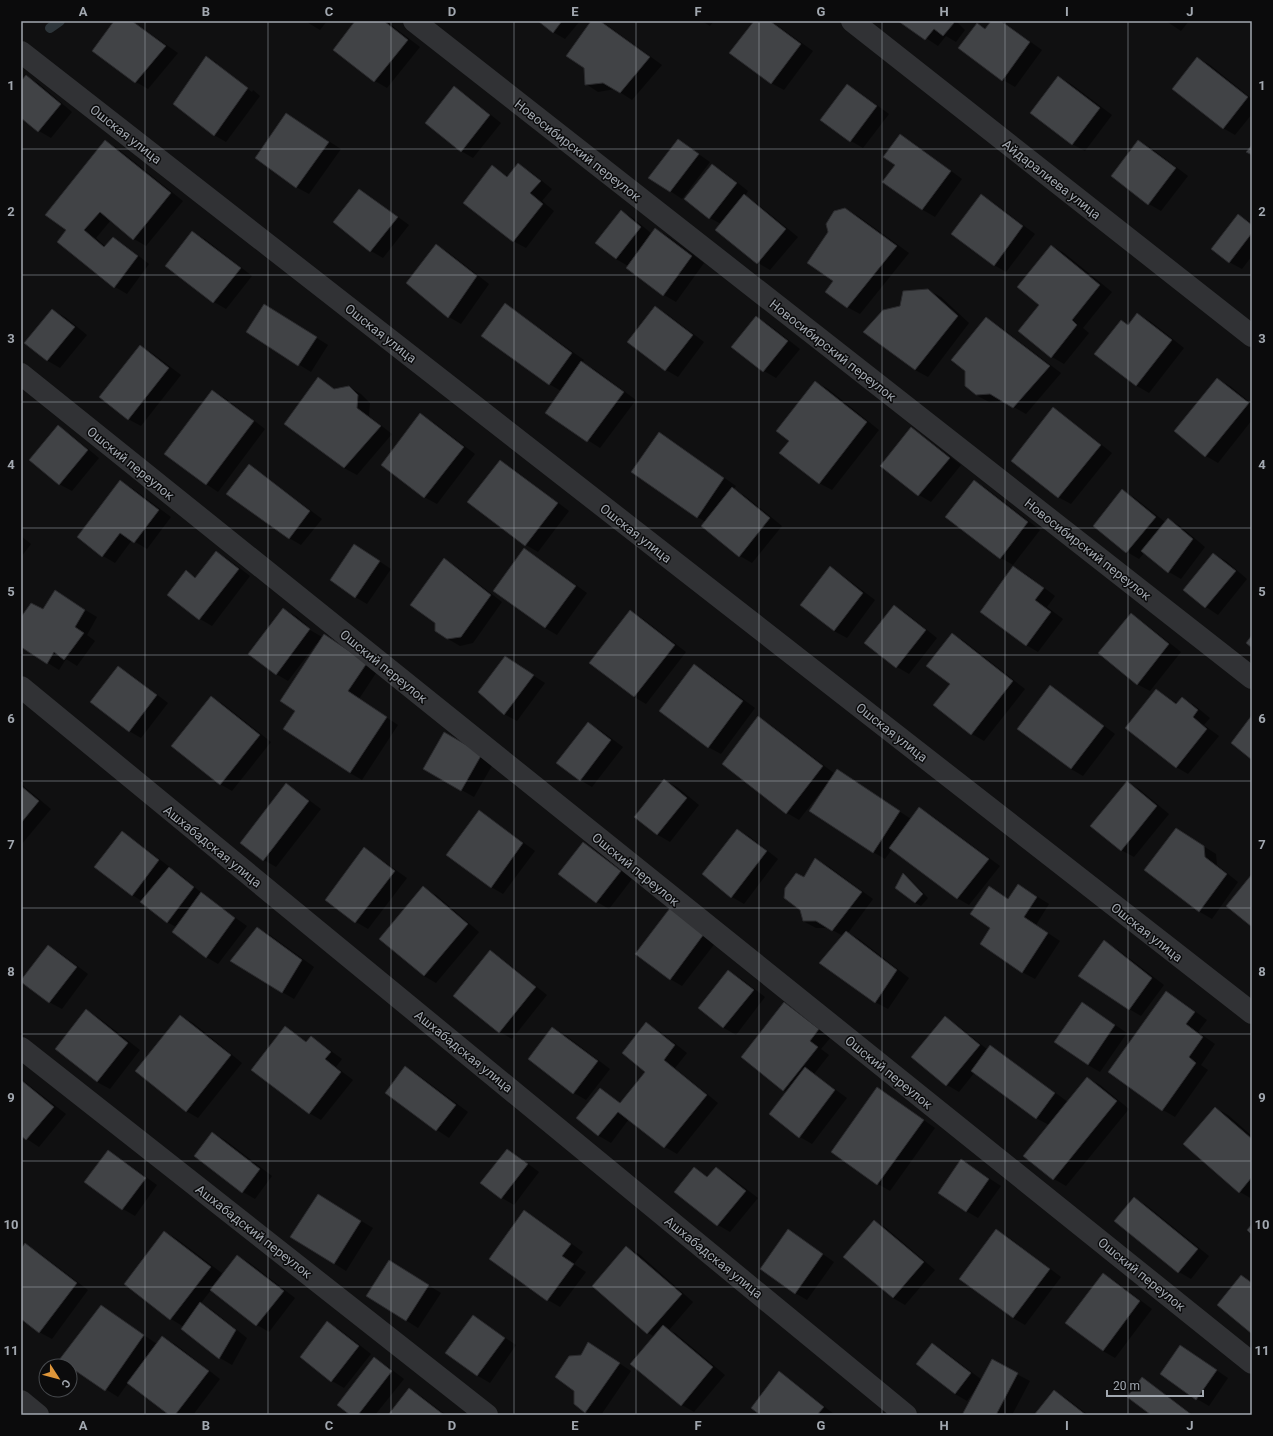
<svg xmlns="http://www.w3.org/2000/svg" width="1273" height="1436" font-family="Roboto,sans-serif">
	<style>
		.shadow { fill: #0007 }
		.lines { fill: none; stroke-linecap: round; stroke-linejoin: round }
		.stream { stroke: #2d353a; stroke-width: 10 }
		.building { fill: #414346; stroke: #2a2a2d }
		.minor { stroke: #313235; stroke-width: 22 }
		.grid { fill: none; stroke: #a2a8b0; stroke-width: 1; stroke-opacity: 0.55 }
		.labels { text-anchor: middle; stroke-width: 3; stroke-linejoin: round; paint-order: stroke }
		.street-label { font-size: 13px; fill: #a2a8b0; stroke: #0b0b0c }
		.neatline { fill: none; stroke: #a2a8b0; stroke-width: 1.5 }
		.grid-label { font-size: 13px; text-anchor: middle; font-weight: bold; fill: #a2a8b0 }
	</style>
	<rect width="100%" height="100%" fill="#101011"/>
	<path class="shadow" d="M115 21H132L178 53 148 89 136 82 93 51Z
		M305 21H327L320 30Z
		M356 21H386L420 47 387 88 375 81 334 49Z
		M539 21H580L565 39 553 32Z
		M592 21H600L607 25 662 65 632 100 615 89 598 92 586 84Z
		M702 21H714L710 26Z
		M755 21H771L813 51 784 90 771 83Z
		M900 21H956L965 30 956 42 946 36 938 46Z
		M992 21H1001L1007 25 1042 50 1015 87 1003 80 978 24 986 29Z
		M1166 21H1189L1181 31Z
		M207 57 217 63V66L252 92 253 90 260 96 226 142 214 135Z
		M1198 58 1210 65 1252 99V114L1235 135 1223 128Z
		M26 76 38 83 72 112 51 138 39 131 21 116V82Z
		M1059 77 1071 84 1112 115 1085 151 1072 144Z
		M847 85 859 92 889 114 863 148 851 141 822 120Z
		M454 88 466 95 501 123 473 158 461 151Z
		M286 114 341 149 309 194 296 187Z
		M900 135 912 142 962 179 935 217 923 210 884 182 896 165Z
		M678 140 710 162 682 199 670 191Z
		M105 141 117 148 183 201 146 246 134 239 111 220 96 238 106 247 114 239 126 246 149 264 127 294 115 287 58 242 67 230Z
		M1139 141 1151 148 1188 176 1161 211 1149 204 1112 176Z
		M518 165 531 172 552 189 542 201 554 211 526 248 513 241 492 167 509 177Z
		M712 165 724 172 748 191 745 196 756 203 798 237 770 270 758 263 716 230 721 224 710 218Z
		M359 190 371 197 409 225 383 258 371 251Z
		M982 196 994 203 1035 234 1006 272 994 265Z
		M845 209 858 216 909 253 860 314 847 307 834 281Z
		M621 211 633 218 652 234 655 229 668 236 704 263 676 302 664 295 628 266 616 259Z
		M1238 215 1252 223V256L1242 269 1229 262Z
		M192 232 205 239 252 276 226 309 214 302 166 266Z
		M436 245 448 252 489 284 461 324 449 317Z
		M1052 246 1064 253 1112 292 1083 328 1089 333 1064 364 1052 357 1041 305Z
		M928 290 941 297 969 323 928 377 915 370 900 307Z
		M505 305 517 312 584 360 582 363 594 369 636 400 600 448 546 413 561 391 549 384Z
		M655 307 667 314 704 342 678 377 666 370Z
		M52 310 65 317 87 335 60 368 48 361 26 343Z
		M276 312 328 345 311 372 247 332Z
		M1137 314 1150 321 1184 348 1149 393 1137 386 1096 354 1121 321 1129 325Z
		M756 317 768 324 800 349 776 378 764 371 732 346Z
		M987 318 999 326 1061 373 1026 414 1003 401 989 402 976 395Z
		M140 346 152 353 181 375 141 426 128 419Z
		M318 379 336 390 349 387 361 394 370 403 369 416 392 434 357 475 344 468Z
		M1217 379 1230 386 1252 404V420L1218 463 1206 456 1176 431Z
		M816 382 828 389 879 430 832 490 819 483 790 441Z
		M213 391 225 398 265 429 218 492 206 484Z
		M1053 409 1065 416 1112 453 1071 504 1058 497Z
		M420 415 433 422 475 454 437 504 424 497Z
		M58 427 70 434 99 458 72 491 59 484Z
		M911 429 923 436 961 465 931 502 919 495 882 466Z
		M660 434 672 441 736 486 734 489 745 496 782 526 752 563 740 556 706 522 697 517Z
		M500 461 512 468 569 511 538 552 526 545 468 502Z
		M249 465 261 473 322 519 301 545 289 538Z
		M120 481 132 488 171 517 147 549 132 540 115 563 103 556Z
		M974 481 986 488 1040 530 1013 565 1001 558Z
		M1123 491 1135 498 1165 522 1168 519 1180 526 1205 547 1181 579 1169 572 1145 552 1139 559 1127 552 1094 526Z
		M21 536 31 544 21 557Z
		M355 545 391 569 367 604 355 597Z
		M525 550 537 557 587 593 557 635 545 628Z
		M216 552 228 559 250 576 212 626 200 619 168 595 186 572 196 578Z
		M1214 554 1226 561 1247 579 1218 615 1206 607 1184 590Z
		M444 559 457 567 502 602 473 643 460 646 448 639Z
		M1013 567 1026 574 1055 596 1047 607 1063 619 1038 652 1026 645Z
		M830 568 842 575 875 600 847 638 834 631 801 605Z
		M67 599 97 617 87 635 95 641 77 666 66 659 59 670 21 646V618Z
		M894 606 906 613 937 638 909 674 897 667 866 643Z
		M283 609 296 616 310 628 306 625 305 627 378 670 359 699 398 725 362 780 350 773 297 711 318 645 316 644 288 681 276 674Z
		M630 611 642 618 686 652 646 704 634 697Z
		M1131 614 1143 622 1181 652 1150 691 1137 684Z
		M952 634 964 641 1025 689 984 741 972 734 952 684Z
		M505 657 545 683 517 721 504 714Z
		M694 665 706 672 755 708 721 754 708 747Z
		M118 667 130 674 168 703 141 738 129 731Z
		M1050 687 1062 694 1115 734 1083 776 1071 769Z
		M1157 690 1178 704 1182 698 1194 705 1210 718 1204 725 1219 736 1188 774 1176 767Z
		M211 697 223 704 271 742 232 791 220 784Z
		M759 718 771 725 835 774 849 778 911 819 919 808 931 815 1000 866 969 905 957 898 892 849 885 859 873 852 823 789 799 820 787 813 723 764Z
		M588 723 600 730 623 747 592 787 580 780Z
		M445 733 494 762 474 797 424 769Z
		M664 780 677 787 699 805 670 842 658 835 635 817Z
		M1127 782 1139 789 1169 814 1134 857 1121 850Z
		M21 784 51 809 21 845Z
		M286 785 298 792 321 809 276 867 264 860Z
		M479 812 491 819 535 851 503 894 491 887Z
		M738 830 750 837 778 859 744 904 732 897 703 874Z
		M122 833 134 840 171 868 170 869 182 876 205 896 247 926 218 964 206 957 176 927 167 922 142 901 132 895Z
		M1189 837 1216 854 1217 865 1238 882 1212 919 1200 912 1146 870Z
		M583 843 595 850 632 879 609 909 597 902 560 874Z
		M364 849 376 856 407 878 368 929 356 922Z
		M815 859 828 866 873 899 848 933 859 939 909 978 888 1009 875 1002 843 936 829 928H816L803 921 804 878Z
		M903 875 909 878 928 898 921 906 915 903Z
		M1019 885 1049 904 1036 925 1060 941 1035 979 1022 972 992 928 1002 895 1009 900Z
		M423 888 436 895 479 932 436 983 424 976Z
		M671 910 716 942 682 986 670 979Z
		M257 928 270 935 314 967 294 999 282 992Z
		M1104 942 1117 949 1164 985 1141 1016 1129 1009Z
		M48 946 60 953 88 974 62 1009 49 1002Z
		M490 951 502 959 547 995 512 1039 500 1032 454 996Z
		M728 971 740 978 765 997 736 1035 724 1028 699 1008Z
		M1166 992 1178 999 1207 1020 1198 1032 1215 1044 1201 1065 1208 1070 1175 1117 1163 1110Z
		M785 1003 797 1010 831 1037 821 1049 829 1055 814 1074 847 1098 812 1144 800 1137 787 1092 784 1090Z
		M1083 1003 1127 1033 1100 1072 1088 1065Z
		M86 1010 99 1018 140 1050 110 1089 97 1082 56 1049Z
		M181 1016 193 1023 242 1063 198 1118 186 1111Z
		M945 1018 957 1025 988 1050 990 1047 1002 1054 1068 1102 1087 1078 1100 1085 1129 1109 1066 1186 1054 1179 1049 1125 1036 1118 975 1072 959 1092 947 1085Z
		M646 1024 659 1031 687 1053 675 1068 718 1103 677 1154 665 1147 629 1119 611 1143 599 1136 578 1118 601 1089 621 1103 646 1072Z
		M285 1028 307 1042 311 1038 323 1045 342 1059 336 1067 353 1080 321 1120 309 1113Z
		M553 1028 565 1035 610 1069 586 1100 574 1093Z
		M405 1067 417 1074 468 1112 449 1138 437 1130 386 1093Z
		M21 1079 66 1114 39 1147 21 1135Z
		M877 1088 889 1095 935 1128 890 1191 878 1184 832 1151Z
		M1215 1108 1228 1115 1252 1136V1199L1240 1192Z
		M213 1133 225 1140 272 1176 255 1199 243 1192Z
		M507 1150 519 1157 539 1172 514 1205 502 1198 482 1183Z
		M108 1152 121 1159 157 1185 135 1216 123 1209 86 1182Z
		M961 1160 1001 1186 978 1218 966 1211Z
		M716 1168 728 1175 758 1198 730 1232 718 1225 695 1169 708 1177Z
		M1134 1198 1146 1205 1209 1256 1191 1279 1179 1272Z
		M330 1202 373 1228 346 1271 292 1237Z
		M524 1211 536 1218 583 1252 574 1264 586 1272 560 1307 548 1300 490 1259Z
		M874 1221 886 1228 935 1270 905 1305 893 1298Z
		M996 1230 1008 1237 1061 1277 1025 1325 1013 1318Z
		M165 1232 177 1239 223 1274 238 1256 250 1263 295 1298 269 1332 257 1325 211 1290 201 1303 212 1310 247 1338 232 1365 220 1358 183 1329 184 1327 171 1319 125 1284Z
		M800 1238 834 1262 807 1300 795 1293Z
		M26 1245 38 1252 88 1290 52 1339 39 1332 21 1318V1251Z
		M626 1247 639 1254 693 1302 669 1330 675 1333 725 1375 694 1412 682 1405 632 1364 655 1337 648 1333Z
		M390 1261 441 1293 418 1328 368 1296Z
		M1103 1274 1115 1281 1152 1309 1115 1358 1103 1351Z
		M101 1306 157 1344 162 1337 175 1344 220 1379 193 1415H170L128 1383 118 1397 60 1360Z
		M473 1316 516 1345 490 1383 478 1376 447 1353Z
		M327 1322 339 1329 371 1354 344 1388 332 1381 301 1357Z
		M932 1344 944 1351 982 1380 992 1361 1030 1381 1012 1415H963L975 1390 967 1401 955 1394Z
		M1181 1346 1228 1378 1209 1406 1197 1399Z
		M601 1351 631 1371 601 1415H591L575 1404Z
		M375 1359 387 1366 404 1379 375 1415H351Z
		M779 1373 791 1380 835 1415H762Z
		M1142 1379 1154 1386 1193 1415H1153Z
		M409 1389 421 1396 446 1415H389Z
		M1054 1391 1066 1398 1088 1415H1035Z"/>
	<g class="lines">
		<path class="stream" d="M50 28 60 21"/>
	</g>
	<path class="building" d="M114 21H132L166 46 135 83 92 51Z
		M355 21H384L408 40 374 82 333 50Z
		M538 21H562L553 33Z
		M591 21H600L650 57 620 93 603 83 585 85 584 68 566 56Z
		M754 21H770L801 44 771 84 729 53Z
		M898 21H952L954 23 943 36 934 29 925 40Z
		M991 21H1001L1030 42 1002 81 958 48 977 23 985 29Z
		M206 56 248 88 214 136 173 104Z
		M1197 57 1248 97 1223 129 1172 89Z
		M26 75 61 104 38 132 21 118V81Z
		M1058 76 1100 108 1072 145 1030 113Z
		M847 84 877 106 850 142 820 120Z
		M454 86 490 115 461 152 425 123Z
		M286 113 329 142 296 188 255 158Z
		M900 134 951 171 922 210 882 182 895 165 883 157Z
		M678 139 699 154 670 192 648 178Z
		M105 140 171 193 133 240 100 212 84 230 104 247 113 237 138 256 114 288 57 242 66 230 45 215Z
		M1138 140 1176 168 1148 205 1111 176Z
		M1252 145V155L1246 152Z
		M518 163 541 181 530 193 543 204 513 242 463 203 492 165 507 177Z
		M712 164 737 183 709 219 684 199Z
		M359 189 398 217 370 252 333 222Z
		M744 194 786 229 757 264 715 230Z
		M981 194 1023 226 994 266 951 234Z
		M845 208 897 246 847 308 825 292 833 281 807 263 828 232 826 224 834 211Z
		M621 210 641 227 616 259 595 243Z
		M1238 214 1252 225V233L1229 263 1211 249Z
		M655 228 692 256 663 296 626 268Z
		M192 231 241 268 213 303 165 266Z
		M436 244 477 276 448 318 406 283Z
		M1051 245 1100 285 1072 320 1077 325 1051 358 1018 331 1039 305 1017 287Z
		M928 289 958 316 915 370 863 332 883 310 900 306 903 291Z
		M505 303 572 353 549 385 481 336Z
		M264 304 317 337 298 366 246 332Z
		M655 306 693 335 665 371 627 342Z
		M52 309 75 327 47 361 24 343Z
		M1137 313 1172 340 1136 386 1094 354 1121 320 1128 325Z
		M756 316 788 341 763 372 731 347Z
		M986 317 1050 366 1013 408 990 394 976 395 965 386V371L951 360Z
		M140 345 169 368 128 420 99 397Z
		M581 361 624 392 587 442 545 413Z
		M318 377 334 389 349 386 358 395 357 408 381 426 344 468 284 424Z
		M1217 378 1249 403 1205 457 1174 431Z
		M815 381 867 422 819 484 779 453 789 441 776 431Z
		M212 390 254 421 206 485 164 454Z
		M1053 407 1101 445 1058 498 1011 461Z
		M420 413 464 447 424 498 381 465Z
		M58 425 88 450 59 485 29 460Z
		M911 427 950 458 918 496 880 466Z
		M659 432 724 478 697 518 631 472Z
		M500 460 558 503 525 546 467 502Z
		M249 464 310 511 289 539 226 494Z
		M120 480 159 510 134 543 120 533 102 557 77 537Z
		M974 480 1028 522 1000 559 945 517Z
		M732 487 770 518 739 557 701 526Z
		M1122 489 1156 517 1126 553 1093 526Z
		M1168 518 1193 539 1168 573 1141 551Z
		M354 544 380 561 355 598 330 580Z
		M524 548 576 586 545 628 493 591Z
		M216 551 239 569 199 620 167 595 186 570 195 578Z
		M1213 553 1236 571 1205 608 1183 590Z
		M444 558 491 595 461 637 447 639 435 631V623L410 605Z
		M830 566 863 593 834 631 800 605Z
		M1013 566 1044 588 1035 600 1051 612 1026 646 980 612Z
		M55 590 85 610 75 627 84 633 64 660 54 652 47 664 21 647V617L31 603 43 609Z
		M894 605 926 630 896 668 864 643Z
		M283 608 310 629 276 675 248 654Z
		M630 610 675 645 634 697 589 663Z
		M1131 613 1169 644 1137 685 1098 653Z
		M952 633 1013 681 971 735 933 705 950 684 926 666Z
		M324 634 367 663 348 691 387 717 350 773 283 729 295 711 280 701Z
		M1252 635V648L1246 643Z
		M505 656 534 675 504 715 478 692Z
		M694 664 743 701 708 748 659 711Z
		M118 666 157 695 129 732 90 702Z
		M1050 685 1104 726 1071 769 1017 729Z
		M1156 689 1176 704 1182 697 1198 710 1193 717 1207 729 1176 768 1125 728Z
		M211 696 260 735 220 785 171 746Z
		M1252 715V760L1231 743Z
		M758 716 823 766 786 814 722 764Z
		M588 722 611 740 580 781 556 763Z
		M444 732 482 754 461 791 423 769Z
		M837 769 900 811 873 853 809 811Z
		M664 779 687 798 657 835 634 817Z
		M1127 781 1157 806 1121 851 1090 826Z
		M286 783 309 801 263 861 240 843Z
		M21 786 39 801 21 823Z
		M919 807 989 859 957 899 889 848Z
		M479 810 523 843 491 888 446 855Z
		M1176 828 1204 846 1205 857 1227 874 1199 912 1144 870Z
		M737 829 767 851 731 898 702 874Z
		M122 831 159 860 132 896 94 867Z
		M583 842 621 871 596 903 558 874Z
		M364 847 395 871 355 923 325 900Z
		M815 858 862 892 832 931 816 921H803L800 910 784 898 785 888 796 873 804 877Z
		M169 867 194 887 167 923 140 902Z
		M903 873 923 894 915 903 895 888Z
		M1252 874V927L1226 906Z
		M1018 884 1037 897 1024 917 1048 933 1022 973 980 944 990 928 970 914 989 886 1008 899Z
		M423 886 468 924 424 976 379 939Z
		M201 892 235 918 206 958 172 932Z
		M670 908 704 934 670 980 635 954Z
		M257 927 302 960 282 993 230 961Z
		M846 931 897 970 875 1003 819 963Z
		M1104 940 1152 978 1129 1010 1078 976Z
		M48 945 77 967 49 1003 21 982V980Z
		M490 950 536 987 499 1033 453 996Z
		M728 970 754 990 723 1028 698 1008Z
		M1166 991 1195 1012 1186 1024 1203 1037 1189 1057 1196 1063 1162 1111 1108 1072Z
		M784 1002 819 1029 810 1041 818 1047 783 1091 741 1057Z
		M1082 1002 1115 1025 1088 1065 1054 1042Z
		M86 1009 128 1043 97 1082 55 1049Z
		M180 1015 231 1055 186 1112 135 1071Z
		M945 1016 980 1045 946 1086 911 1057Z
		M646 1022 675 1045 664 1060 707 1095 664 1148 618 1112 598 1136 576 1118 600 1088 620 1103 645 1072 622 1053Z
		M285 1026 306 1042 311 1036 331 1052 325 1059 341 1072 309 1114 251 1070Z
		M552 1027 598 1061 573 1094 528 1059Z
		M990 1045 1055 1093 1036 1119 971 1071Z
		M405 1066 456 1105 436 1131 385 1093Z
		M805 1067 835 1090 799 1138 769 1114Z
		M1087 1077 1117 1101 1053 1180 1023 1156Z
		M21 1080 54 1107 26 1140 21 1136Z
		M877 1087 924 1120 877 1185 831 1152Z
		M1215 1107 1252 1139V1177L1239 1193 1183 1144Z
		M212 1132 260 1169 242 1193 194 1156Z
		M507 1149 528 1164 501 1199 480 1183Z
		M108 1150 146 1178 122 1210 84 1182Z
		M961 1159 989 1179 966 1212 938 1193Z
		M694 1167 707 1177 716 1167 746 1191 717 1226 674 1192Z
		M318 1194 361 1221 334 1264 290 1237Z
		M1134 1197 1198 1249 1178 1273 1114 1221Z
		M524 1210 571 1244 562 1256 574 1264 547 1301 489 1259Z
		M874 1220 924 1262 893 1298 843 1257Z
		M1252 1224V1235L1247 1230Z
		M788 1229 823 1254 795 1294 760 1269Z
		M996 1229 1050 1269 1013 1318 959 1279Z
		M164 1231 211 1267 170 1320 124 1284Z
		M25 1243 77 1283 39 1333 21 1319V1249Z
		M626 1246 682 1294 647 1334 592 1286Z
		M237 1255 284 1291 256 1326 210 1290Z
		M389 1260 429 1285 406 1321 366 1296Z
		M1103 1273 1140 1301 1103 1351 1065 1323Z
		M1241 1275 1252 1283V1334L1217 1305Z
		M200 1302 236 1330 219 1359 181 1329Z
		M101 1305 144 1335 105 1391 70 1367V1366H68L59 1360Z
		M473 1315 505 1338 477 1376 445 1353Z
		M327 1321 359 1346 331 1382 300 1357Z
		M663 1325 713 1367 681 1406 630 1364Z
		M162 1336 209 1371 175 1415H169L127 1383Z
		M588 1342 620 1363 585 1413 574 1404V1391L555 1377 569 1356 581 1355Z
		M932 1343 971 1373 955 1394 916 1364Z
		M1180 1345 1217 1370 1196 1400 1160 1374Z
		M374 1357 392 1371 358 1415H350L337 1405Z
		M992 1359 1018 1373 996 1415H962Z
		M779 1371 824 1407 817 1415H760L751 1408Z
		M1142 1377 1192 1415H1151L1127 1397Z
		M409 1388 444 1415H388Z
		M1054 1390 1086 1415H1034Z"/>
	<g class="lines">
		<path class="minor" d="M414 21 1252 678
			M852 21 1252 336
			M21 52 1252 1013
			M21 374 1252 1363
			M21 687 906 1415
			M21 1048 487 1415
			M21 1401 38 1415"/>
	</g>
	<path class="grid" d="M145 21V1415M268 21V1415M391 21V1415M514 21V1415M636 21V1415M759 21V1415M882 21V1415M1005 21V1415M1128 21V1415M21 149H1252M21 275H1252M21 402H1252M21 528H1252M21 655H1252M21 781H1252M21 908H1252M21 1034H1252M21 1161H1252M21 1287H1252"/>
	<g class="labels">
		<g class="street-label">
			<text transform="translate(126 134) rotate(38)" y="5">Ошская улица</text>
			<text transform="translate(578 150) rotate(38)" y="5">Новосибирский переулок</text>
			<text transform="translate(1052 179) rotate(38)" y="5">Айдаралиева улица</text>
			<text transform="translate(381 333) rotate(38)" y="5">Ошская улица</text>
			<text transform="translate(833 350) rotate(38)" y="5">Новосибирский переулок</text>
			<text transform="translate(131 463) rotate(39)" y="5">Ошский переулок</text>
			<text transform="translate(636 533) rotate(38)" y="5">Ошская улица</text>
			<text transform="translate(1088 549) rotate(38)" y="5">Новосибирский переулок</text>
			<text transform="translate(384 666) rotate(39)" y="5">Ошский переулок</text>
			<text transform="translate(892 732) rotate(38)" y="5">Ошская улица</text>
			<text transform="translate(213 846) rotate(39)" y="5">Ашхабадская улица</text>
			<text transform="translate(636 869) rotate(39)" y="5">Ошский переулок</text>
			<text transform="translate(1147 932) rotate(38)" y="5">Ошская улица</text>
			<text transform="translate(464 1051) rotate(39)" y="5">Ашхабадская улица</text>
			<text transform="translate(889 1072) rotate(39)" y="5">Ошский переулок</text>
			<text transform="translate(254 1231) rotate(38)" y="5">Ашхабадский переулок</text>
			<text transform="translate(714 1257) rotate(39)" y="5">Ашхабадская улица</text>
			<text transform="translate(1142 1274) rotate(39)" y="5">Ошский переулок</text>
		</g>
	</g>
	<rect width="1273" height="1436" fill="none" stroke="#0b0b0c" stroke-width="44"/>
	<g transform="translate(58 1378) rotate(126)"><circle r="19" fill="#0b0b0c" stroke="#474a4e"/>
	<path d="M0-3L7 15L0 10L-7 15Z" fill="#df963a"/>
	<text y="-6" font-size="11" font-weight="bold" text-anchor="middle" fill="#a2a8b0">С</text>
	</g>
	<path d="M1107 1390v6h96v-6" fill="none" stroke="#a2a8b0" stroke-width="2"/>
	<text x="1113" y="1390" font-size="12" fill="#a2a8b0" stroke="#0b0b0c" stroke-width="3" paint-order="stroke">20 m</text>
	<rect x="22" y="22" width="1229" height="1392" class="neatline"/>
	<g class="grid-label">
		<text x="83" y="16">A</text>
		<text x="206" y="16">B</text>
		<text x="329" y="16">C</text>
		<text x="452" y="16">D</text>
		<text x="575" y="16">E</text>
		<text x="698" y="16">F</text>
		<text x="821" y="16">G</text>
		<text x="944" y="16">H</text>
		<text x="1067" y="16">I</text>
		<text x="1190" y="16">J</text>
		<text x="11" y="90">1</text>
		<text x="1262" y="90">1</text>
		<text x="11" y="216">2</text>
		<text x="1262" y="216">2</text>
		<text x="11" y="343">3</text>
		<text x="1262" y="343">3</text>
		<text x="11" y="469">4</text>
		<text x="1262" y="469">4</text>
		<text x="11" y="596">5</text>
		<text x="1262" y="596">5</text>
		<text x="11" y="723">6</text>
		<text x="1262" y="723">6</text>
		<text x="11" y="849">7</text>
		<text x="1262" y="849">7</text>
		<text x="11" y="976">8</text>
		<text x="1262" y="976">8</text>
		<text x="11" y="1102">9</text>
		<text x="1262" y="1102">9</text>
		<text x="11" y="1229">10</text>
		<text x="1262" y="1229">10</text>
		<text x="11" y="1355">11</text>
		<text x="1262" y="1355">11</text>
		<text x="83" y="1430">A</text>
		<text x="206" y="1430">B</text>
		<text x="329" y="1430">C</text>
		<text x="452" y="1430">D</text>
		<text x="575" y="1430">E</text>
		<text x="698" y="1430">F</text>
		<text x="821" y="1430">G</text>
		<text x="944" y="1430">H</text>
		<text x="1067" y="1430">I</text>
		<text x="1190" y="1430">J</text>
	</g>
</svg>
